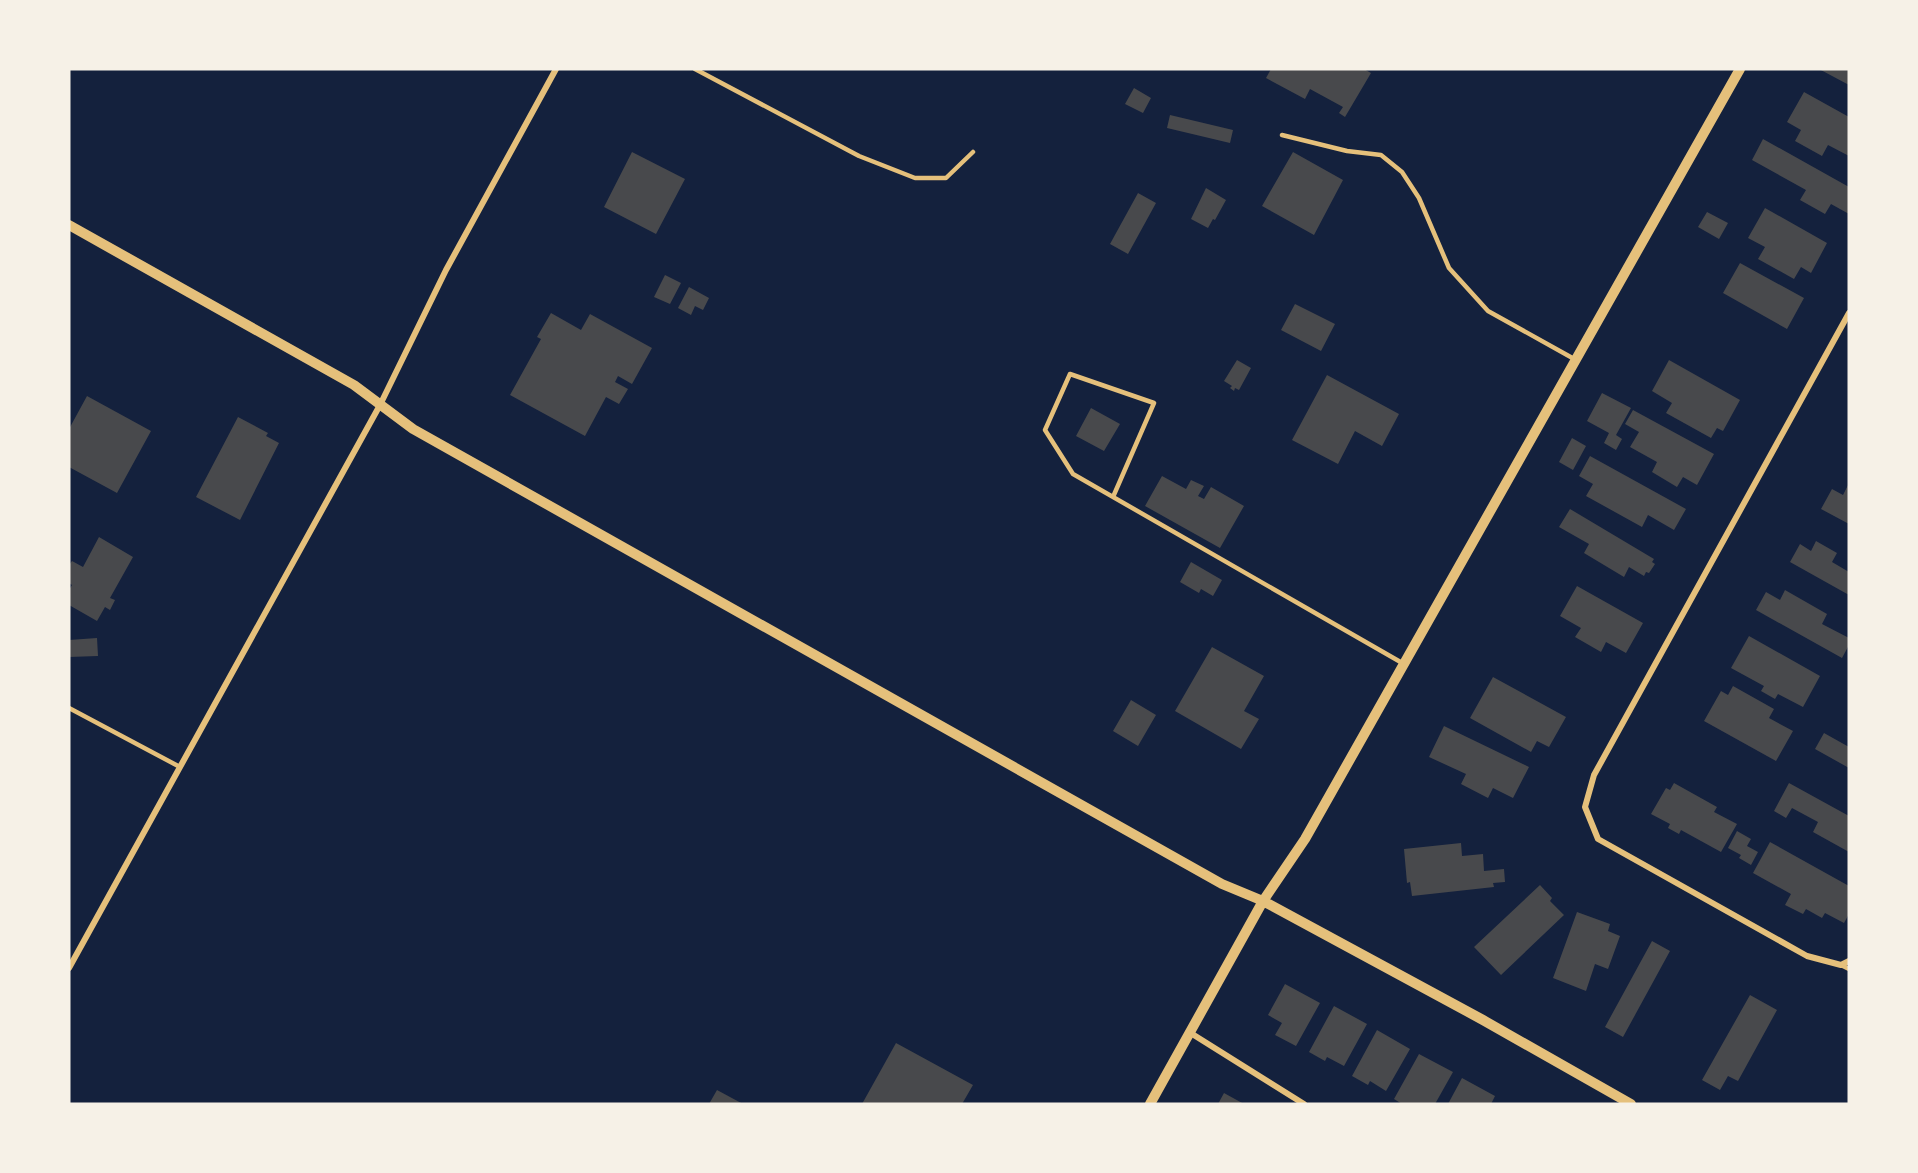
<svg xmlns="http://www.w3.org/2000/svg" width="1918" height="1173" font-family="Barlow,sans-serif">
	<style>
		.building { fill: #48494c }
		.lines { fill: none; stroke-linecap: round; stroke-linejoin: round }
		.service { stroke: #e5c07b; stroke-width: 4.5 }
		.minor { stroke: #e5c07b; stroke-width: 6 }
		.tertiary { stroke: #e5c07b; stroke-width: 10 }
	</style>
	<rect width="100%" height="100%" fill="#14213d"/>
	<path class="building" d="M1271 69H1364L1371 73 1345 117 1339 113 1343 107 1310 89 1305 99 1266 78Z
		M1819 69H1849V85Z
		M1134 88 1151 98 1143 113 1125 104Z
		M1804 92 1849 117V156L1828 145 1822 156 1795 141 1801 130 1787 122Z
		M1170 115 1233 130 1230 143 1167 128Z
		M1763 139 1849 187V214L1831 204 1825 214 1800 200 1806 190 1752 160Z
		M632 152 685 179 656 234 604 207Z
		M1293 152 1343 180 1314 235 1262 206Z
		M1206 188 1226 200 1215 220 1213 219 1208 228 1191 219Z
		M1138 193 1156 203 1128 254 1110 244Z
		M1765 208 1827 243 1811 273 1801 267 1794 279 1758 259 1765 247 1748 238Z
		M1707 212 1728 223 1719 239 1698 227Z
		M1740 263 1804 298 1787 329 1723 293Z
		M665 275 681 283 670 304 654 297Z
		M689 287 709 298 703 310 695 306 691 315 678 308Z
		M1295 304 1335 324 1321 351 1281 330Z
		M551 313 581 330 590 314 652 348 632 384 618 376 615 382 628 389 619 404 606 397 585 436 510 395 541 339 537 337Z
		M1237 360 1251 368 1239 390 1235 388 1234 391 1230 388 1232 386 1224 381Z
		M1669 360 1740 400 1723 431 1717 428 1711 438 1666 413 1672 403 1652 391Z
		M1327 375 1399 414 1382 446 1355 431 1338 464 1292 440Z
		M1602 393 1631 408 1616 435 1622 439 1616 450 1604 443 1609 433 1587 421Z
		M87 396 151 431 117 493 69 467V429Z
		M1091 408 1120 424 1104 451 1076 436Z
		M1633 410 1714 454 1697 485 1683 477 1677 487 1652 472 1657 462 1630 447 1639 432 1625 424Z
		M238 417 268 433 266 436 279 443 240 520 196 497Z
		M1572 438 1586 446 1573 470 1559 462Z
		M1590 456 1686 509 1674 530 1648 515 1642 527 1586 496 1593 484 1579 476Z
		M1162 476 1186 489 1191 480 1204 486 1198 496 1204 499 1211 487 1244 506 1220 548 1145 506Z
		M1849 483V524L1821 509 1832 489 1843 495Z
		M1570 509 1654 559 1652 562 1655 564 1649 573 1646 572 1644 576 1629 567 1624 577 1584 553 1589 544 1559 527Z
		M99 537 133 557 110 598 115 600 110 610 105 607 97 621 69 605V590L72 585 69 583V565L72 561 83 567Z
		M1816 541 1837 553 1832 562 1849 572V595L1790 562 1800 544 1811 551Z
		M1191 562 1222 580 1213 596 1201 589 1199 593 1180 582Z
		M1577 586 1643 623 1626 653 1606 642 1601 652 1575 637 1581 628 1560 616Z
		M1785 590 1827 614 1822 624 1849 638V645L1842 658 1756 610 1766 592 1780 600Z
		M1749 636 1820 676 1803 707 1778 694 1775 699 1761 691 1764 686 1731 668Z
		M97 638 98 656 69 657V640Z
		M1212 647 1264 676 1244 711 1259 719 1241 749 1175 711Z
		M1493 677 1566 717 1549 747 1537 741 1531 752 1470 718Z
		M1733 686 1774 709 1769 718 1793 731 1776 761 1704 721 1721 691 1728 695Z
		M1131 700 1156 715 1138 746 1113 731Z
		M1444 726 1529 767 1513 798 1493 788 1488 798 1461 784 1466 774 1429 757Z
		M1824 733 1849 747V768L1815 749Z
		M1674 783 1717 807 1714 812 1737 824 1721 852 1681 830 1679 834 1668 828 1670 824 1651 814 1666 788 1670 790Z
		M1789 783 1849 816V852L1813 832 1818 822 1792 808 1786 818 1774 811Z
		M1737 831 1751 839 1747 846 1758 852 1751 865 1739 858 1741 855 1728 848Z
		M1770 842 1849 886V914L1844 923 1825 913 1822 918 1806 909 1803 914 1785 905 1791 894 1753 873Z
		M1461 843 1462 856 1483 854 1484 871 1504 869 1505 882 1493 883 1494 887 1412 896 1410 882 1407 883 1404 849Z
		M1540 885 1552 898 1550 901 1564 915 1501 975 1474 947Z
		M1577 912 1610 924 1608 931 1620 936 1608 969 1595 964 1586 991 1553 978Z
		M1652 941 1670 951 1623 1037 1605 1027Z
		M1285 984 1320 1003 1296 1046 1275 1035 1282 1023 1268 1015Z
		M1750 995 1777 1010 1738 1081 1728 1076 1720 1090 1702 1080Z
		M1334 1006 1367 1024 1344 1066 1327 1057 1325 1061 1309 1052Z
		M1377 1030 1410 1049 1386 1091 1370 1081 1368 1085 1352 1076Z
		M896 1043 973 1085 962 1104H862Z
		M1419 1054 1453 1072 1435 1104H1402L1394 1099Z
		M1462 1078 1495 1096 1491 1104H1448Z
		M717 1090 743 1104H709Z
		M1224 1093 1244 1104H1218Z"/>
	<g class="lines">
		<path class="service" d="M695 69 859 156 915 178H946L973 152
			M1282 135 1347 151 1381 155 1402 172 1419 198 1449 268 1488 311 1576 360
			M1113 497 1154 403 1070 374 1045 430 1073 474 1404 664
			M69 708 180 767
			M1841 965 1849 969"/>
		<path class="minor" d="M1849 313 1594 775 1585 807 1598 839 1807 956 1841 965 1849 961
			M69 968 380 405 446 270 556 69
			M1189 1032 1304 1104"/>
		<path class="tertiary" d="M69 225 354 385 413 429 1222 884 1263 901 1483 1020 1631 1104
			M1150 1104 1263 901 1305 839 1740 69"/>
	</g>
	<rect width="1918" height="1173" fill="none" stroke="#f6f1e7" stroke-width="141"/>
</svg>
